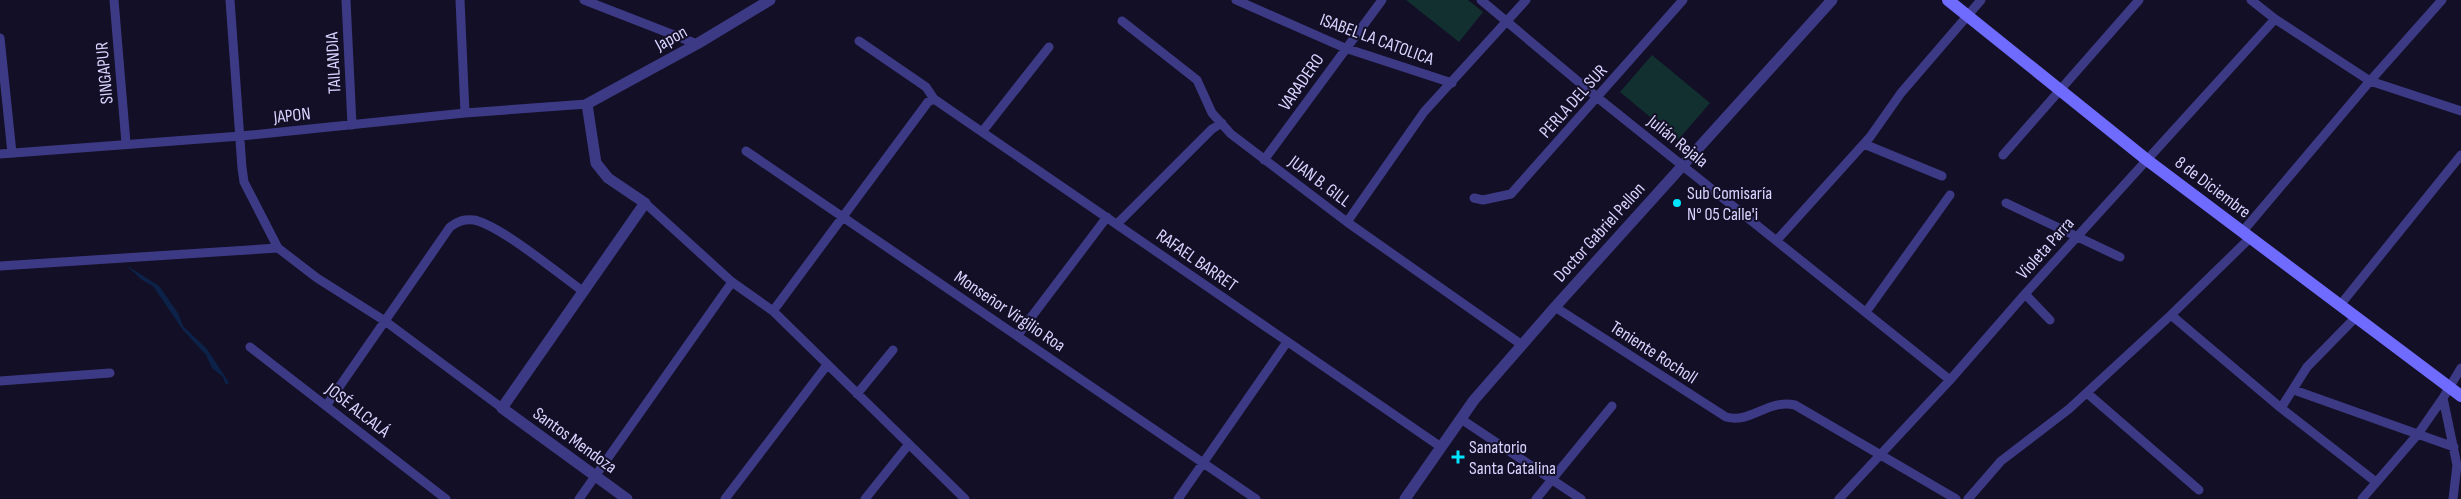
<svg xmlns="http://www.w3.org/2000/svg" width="2461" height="499" font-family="'Sofia Sans Condensed',sans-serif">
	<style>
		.green { fill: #12302f }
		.water { fill: #0c2248 }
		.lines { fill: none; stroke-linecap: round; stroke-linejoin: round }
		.minor { stroke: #3d3a85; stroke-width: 9 }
		.tertiary { stroke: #3d3a85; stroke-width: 11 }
		.secondary { stroke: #6f6bff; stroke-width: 12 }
		.poi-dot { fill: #00e5ff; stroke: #130f26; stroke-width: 2 }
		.labels { text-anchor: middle; stroke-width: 4; stroke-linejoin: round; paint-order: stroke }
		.street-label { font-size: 18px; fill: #d9d4ff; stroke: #130f26 }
		.poi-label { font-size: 18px; fill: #d9d4ff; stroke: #130f26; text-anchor: start }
	</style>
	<rect width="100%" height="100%" fill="#130f26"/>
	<path class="green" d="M1406 0H1468L1483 12 1459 42Z
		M1652 55 1710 103 1678 140 1620 92Z"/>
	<path class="water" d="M126 265 159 286 178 313 183 326 207 349 229 383 226 385 223 377 212 368 206 355 183 330 153 286 142 280Z"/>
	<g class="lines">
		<path class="minor" d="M114 0 126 143
			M230 0 242 168 244 182 278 248 317 278 385 321 502 408
			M346 0 352 125
			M460 0 465 113
			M584 0 697 44
			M1236 0 1345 48 1452 83
			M1481 0 1598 98 1950 380
			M2251 0 2275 19 2370 81 2461 111
			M1122 21 1197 80 1212 113 1231 134 1347 222 1522 345
			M0 38 12 153
			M859 41 926 87 934 99 1441 447
			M982 132 1049 47
			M1864 144 1942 176
			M746 151 1256 499
			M0 154 241 136 465 113 587 104
			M2003 155 2139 0
			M1264 160 1382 0
			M1474 198 1483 200 1511 194 1683 0
			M645 203 732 282 773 311 965 499
			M2006 203 2120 257
			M1347 222 1424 112 1526 0
			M1117 224 1212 129 1222 123
			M2243 231 2370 81 2442 0
			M1777 240 1870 137 1901 93 1981 0
			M0 266 278 248
			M2025 294 2050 320
			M2341 304 2461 155
			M1555 307 1726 417C1751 424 1767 399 1795 405L1956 499
			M773 311 928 102 934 99
			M1866 312 1950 195
			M2171 315 2281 408 2376 482
			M1017 336 1107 217
			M250 347 446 499
			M0 381 110 373
			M2294 390 2454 447
			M2087 393 2199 490
			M857 394 893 350
			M326 406 450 227C458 221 464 219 474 220 500 225 560 275 584 292
			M2281 408 2307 367 2356 317
			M1461 419 1581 499
			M579 499 732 282
			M725 499 827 365
			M865 499 909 444
			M1178 499 1287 342
			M1536 499 1612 406
			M1839 499 1950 380 2025 294 2275 19
			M1968 499 2001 461 2069 409 2171 315 2251 237
			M2362 499 2418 434 2443 398
			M2453 499 2457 465 2443 398 2461 368"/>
		<path class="tertiary" d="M627 499 502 408 645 203 608 178 596 163 587 104 697 44 770 0
			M1405 499 1474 400 1555 307 1832 0"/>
		<path class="secondary" d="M1948 0 2147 160 2461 396"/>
	</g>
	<g class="poi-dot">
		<circle cx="1677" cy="203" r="5"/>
		<path d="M1455.5 449.5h5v5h5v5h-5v5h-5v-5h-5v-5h5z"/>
	</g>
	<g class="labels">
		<g class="street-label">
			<text transform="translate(671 38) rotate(-29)" y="6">Japon</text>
			<text transform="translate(1377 39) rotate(20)" y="6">ISABEL LA CATOLICA</text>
			<text transform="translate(333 63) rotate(-93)" y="6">TAILANDIA</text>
			<text transform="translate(104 73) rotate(-95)" y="6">SINGAPUR</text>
			<text transform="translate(1301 82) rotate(-55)" y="6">VARADERO</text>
			<text transform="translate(1573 101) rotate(-48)" y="6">PERLA DEL SUR</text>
			<text transform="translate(292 115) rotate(-6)" y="6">JAPON</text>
			<text transform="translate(1678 141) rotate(39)" y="6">Julián Rejala</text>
			<text transform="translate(1320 181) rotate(37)" y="6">JUAN B. GILL</text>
			<text transform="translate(2213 187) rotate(37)" y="6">8 de Diciembre</text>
			<text transform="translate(1599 232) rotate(-48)" y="6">Doctor Gabriel Pellon</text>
			<text transform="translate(2045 248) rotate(-48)" y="6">Violeta Parra</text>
			<text transform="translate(1197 260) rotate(35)" y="6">RAFAEL BARRET</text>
			<text transform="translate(1010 311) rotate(34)" y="6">Monseñor Virgilio Roa</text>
			<text transform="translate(1654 352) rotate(33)" y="6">Teniente Rocholl</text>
			<text transform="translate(358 410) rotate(38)" y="6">JOSÉ ALCALÁ</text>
			<text transform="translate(575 440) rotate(36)" y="6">Santos Mendoza</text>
		</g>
		<g class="poi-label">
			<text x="1687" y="199">Sub Comisaría<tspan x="1687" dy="21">N° 05 Calle'i</tspan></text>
			<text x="1469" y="453">Sanatorio<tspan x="1469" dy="21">Santa Catalina</tspan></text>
		</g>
	</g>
</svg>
